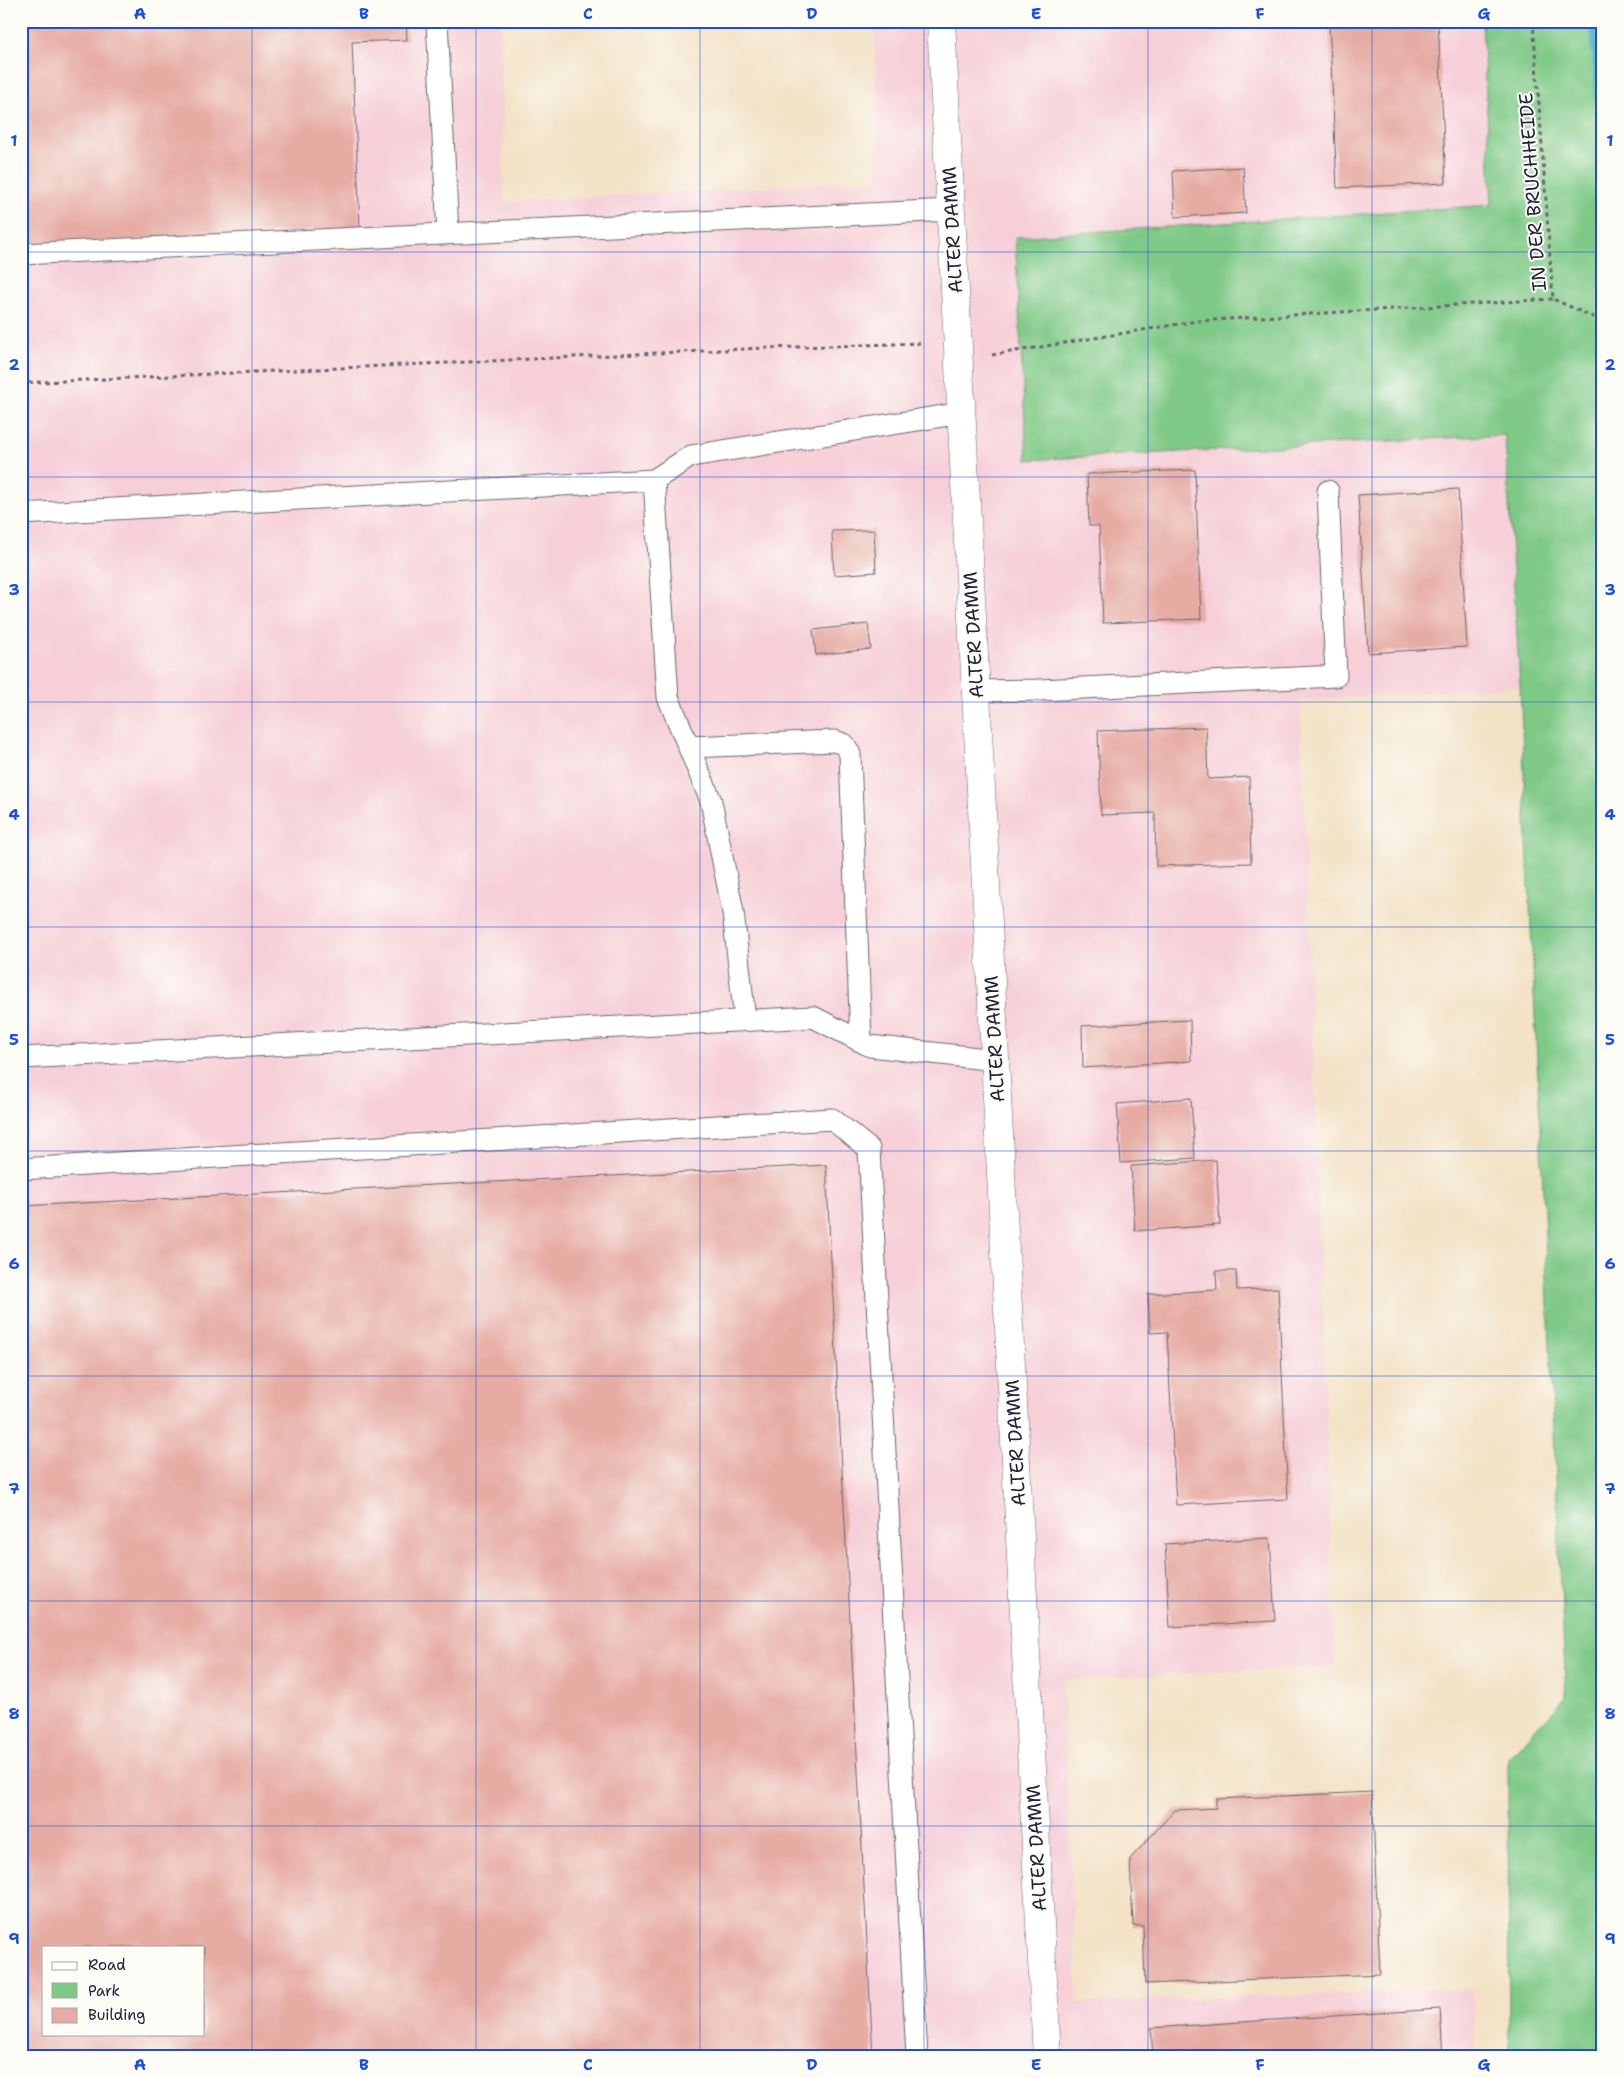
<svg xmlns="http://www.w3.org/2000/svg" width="1624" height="2078" font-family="'Shantell Sans',sans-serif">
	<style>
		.built { fill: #f6cfd8; fill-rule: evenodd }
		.green { fill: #7fc987; stroke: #507661 }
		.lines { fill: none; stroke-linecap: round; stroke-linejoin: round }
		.stream { stroke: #42adc0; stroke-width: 11 }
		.building { fill: #e6aca4; fill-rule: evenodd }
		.service-casing { stroke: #6b656c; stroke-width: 23 }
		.minor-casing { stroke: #6b656c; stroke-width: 29 }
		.path { stroke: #6b656c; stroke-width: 3; stroke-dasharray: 4 4; stroke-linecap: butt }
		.service { stroke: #fff; stroke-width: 21 }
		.minor { stroke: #fff; stroke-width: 28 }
		.grid { fill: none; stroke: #1d4ed8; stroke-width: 1; stroke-opacity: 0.55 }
		.labels { text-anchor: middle; stroke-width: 4; stroke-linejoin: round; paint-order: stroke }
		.street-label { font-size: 19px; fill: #22223b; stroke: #fdfcf7 }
		.neatline { fill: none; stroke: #1d4ed8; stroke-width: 2 }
		.grid-label { font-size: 16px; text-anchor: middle; font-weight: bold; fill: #1d4ed8 }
	</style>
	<rect width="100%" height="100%" fill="#fdfcf7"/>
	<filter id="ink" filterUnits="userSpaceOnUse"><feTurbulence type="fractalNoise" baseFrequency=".02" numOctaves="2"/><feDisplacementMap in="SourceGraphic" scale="10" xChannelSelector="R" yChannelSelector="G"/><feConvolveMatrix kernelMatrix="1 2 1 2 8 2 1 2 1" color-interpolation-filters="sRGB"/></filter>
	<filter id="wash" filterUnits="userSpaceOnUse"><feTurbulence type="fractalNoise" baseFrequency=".0096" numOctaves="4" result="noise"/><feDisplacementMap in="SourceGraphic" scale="20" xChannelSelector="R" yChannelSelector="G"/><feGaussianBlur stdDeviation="1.12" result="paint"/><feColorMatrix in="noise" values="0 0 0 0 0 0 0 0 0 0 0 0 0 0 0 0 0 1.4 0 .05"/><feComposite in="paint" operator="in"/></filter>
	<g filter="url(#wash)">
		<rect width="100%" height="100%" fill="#f3e2c6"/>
		<path class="built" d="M21 21H501L504 202 878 180 874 21H1482L1492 205 1015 237 1027 460 1505 435 1520 686 1300 701 1335 1666 1063 1680 1077 2003 1472 1989 1475 2057H21ZM44 1947H204V2034H44Z"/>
		<path class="green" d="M1482 21H1603V2057H1509L1508 1758 1566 1697 1520 686 1505 435 1027 460 1015 237 1492 205Z"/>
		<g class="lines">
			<path class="stream" d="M1595 21 1603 122"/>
		</g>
		<g id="blocks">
			<path class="building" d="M21 21H406L407 40 352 42 360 228 21 246Z
				M1329 21H1438L1446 183 1337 188Z
				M1243 167 1246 213 1175 217 1173 171Z
				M1195 470 1201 619 1103 623 1099 526H1089L1087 474Z
				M1458 489 1467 647 1368 653 1358 495Z
				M874 530 876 572 834 575 832 531Z
				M868 624 871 649 816 655 813 630Z
				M1206 727 1208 779 1249 777 1251 863 1156 866 1155 813 1101 815 1098 731Z
				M1190 1020 1191 1061 1083 1068 1082 1026Z
				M1191 1098 1195 1158 1121 1163 1117 1104Z
				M1216 1160 1220 1225 1135 1231 1131 1166Z
				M826 1165 873 2057H21V1206ZM44 1947H204V2034H44Z
				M1216 1271H1236L1237 1290 1278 1288 1288 1499 1176 1505 1167 1332 1150 1333 1148 1294 1217 1290Z
				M1270 1538 1275 1621 1170 1627 1165 1544Z
				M1372 1792 1380 1974 1145 1984 1143 1926H1133L1130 1859 1175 1810 1216 1808V1799Z
				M1440 2009 1443 2057H1153L1151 2028Z"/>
		</g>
	</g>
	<g filter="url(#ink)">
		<use href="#blocks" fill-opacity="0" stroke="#6b656c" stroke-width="1"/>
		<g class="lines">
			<g class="service-casing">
				<path id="service" d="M437 21 448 233
					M21 254 951 210
					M654 480 668 697 711 801 733 912 745 1020
					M21 514 654 480 691 456 962 413
					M976 691 1039 690 1336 676 1328 491
					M689 747 835 741 845 745 850 754 861 1041
					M21 1058 813 1017 870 1046 995 1060
					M21 1169 832 1119 869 1149 917 2057"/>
			</g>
			<g class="minor-casing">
				<path id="minor" d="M941 21 1047 2057"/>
			</g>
			<path class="path" d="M1533 21 1553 299 1600 320
				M1600 320 1603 361
				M992 355 1197 321 1553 299
				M21 383 765 348 924 343"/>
			<use href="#service" class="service"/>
			<use href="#minor" class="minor"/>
		</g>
	</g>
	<path class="grid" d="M252 21V2057M476 21V2057M700 21V2057M924 21V2057M1148 21V2057M1372 21V2057M21 252H1603M21 477H1603M21 702H1603M21 927H1603M21 1151H1603M21 1376H1603M21 1601H1603M21 1826H1603"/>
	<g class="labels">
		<g class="street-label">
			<text transform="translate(1532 192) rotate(-94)" y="7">IN DER BRUCHHEIDE</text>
			<text transform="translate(952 230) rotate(-93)" y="7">ALTER DAMM</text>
			<text transform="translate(973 635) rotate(-93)" y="7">ALTER DAMM</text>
			<text transform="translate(994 1039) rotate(-93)" y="7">ALTER DAMM</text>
			<text transform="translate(1015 1443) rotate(-93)" y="7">ALTER DAMM</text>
			<text transform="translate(1036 1848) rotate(-93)" y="7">ALTER DAMM</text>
		</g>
	</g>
	<rect width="1624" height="2078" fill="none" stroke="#fdfcf7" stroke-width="55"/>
	<rect x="42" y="1946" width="162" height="90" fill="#fdfcf7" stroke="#a5a5ac"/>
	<rect x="52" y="1962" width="25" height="8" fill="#ffffff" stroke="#a5a5ac"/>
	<text x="88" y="1970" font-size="15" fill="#22223b">Road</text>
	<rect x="52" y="1983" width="25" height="15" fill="#7fc987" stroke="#a5a5ac"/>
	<text x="88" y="1996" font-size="15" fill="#22223b">Park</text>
	<rect x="52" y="2008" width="25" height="15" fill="#e6aca4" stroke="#a5a5ac"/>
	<text x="88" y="2020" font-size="15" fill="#22223b">Building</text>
	<rect x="28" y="28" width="1568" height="2022" class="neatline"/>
	<g class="grid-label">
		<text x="140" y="19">A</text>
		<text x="364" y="19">B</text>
		<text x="588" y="19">C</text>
		<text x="812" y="19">D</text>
		<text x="1036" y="19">E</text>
		<text x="1260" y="19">F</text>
		<text x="1484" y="19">G</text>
		<text x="14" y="146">1</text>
		<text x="1610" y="146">1</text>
		<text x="14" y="370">2</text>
		<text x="1610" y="370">2</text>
		<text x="14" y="595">3</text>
		<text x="1610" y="595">3</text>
		<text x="14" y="820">4</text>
		<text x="1610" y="820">4</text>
		<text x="14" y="1045">5</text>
		<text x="1610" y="1045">5</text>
		<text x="14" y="1269">6</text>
		<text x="1610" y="1269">6</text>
		<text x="14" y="1494">7</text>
		<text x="1610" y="1494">7</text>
		<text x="14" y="1719">8</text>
		<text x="1610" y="1719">8</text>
		<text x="14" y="1944">9</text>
		<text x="1610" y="1944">9</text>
		<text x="140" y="2070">A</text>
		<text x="364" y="2070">B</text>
		<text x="588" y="2070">C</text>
		<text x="812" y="2070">D</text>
		<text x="1036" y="2070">E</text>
		<text x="1260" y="2070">F</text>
		<text x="1484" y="2070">G</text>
	</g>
</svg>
